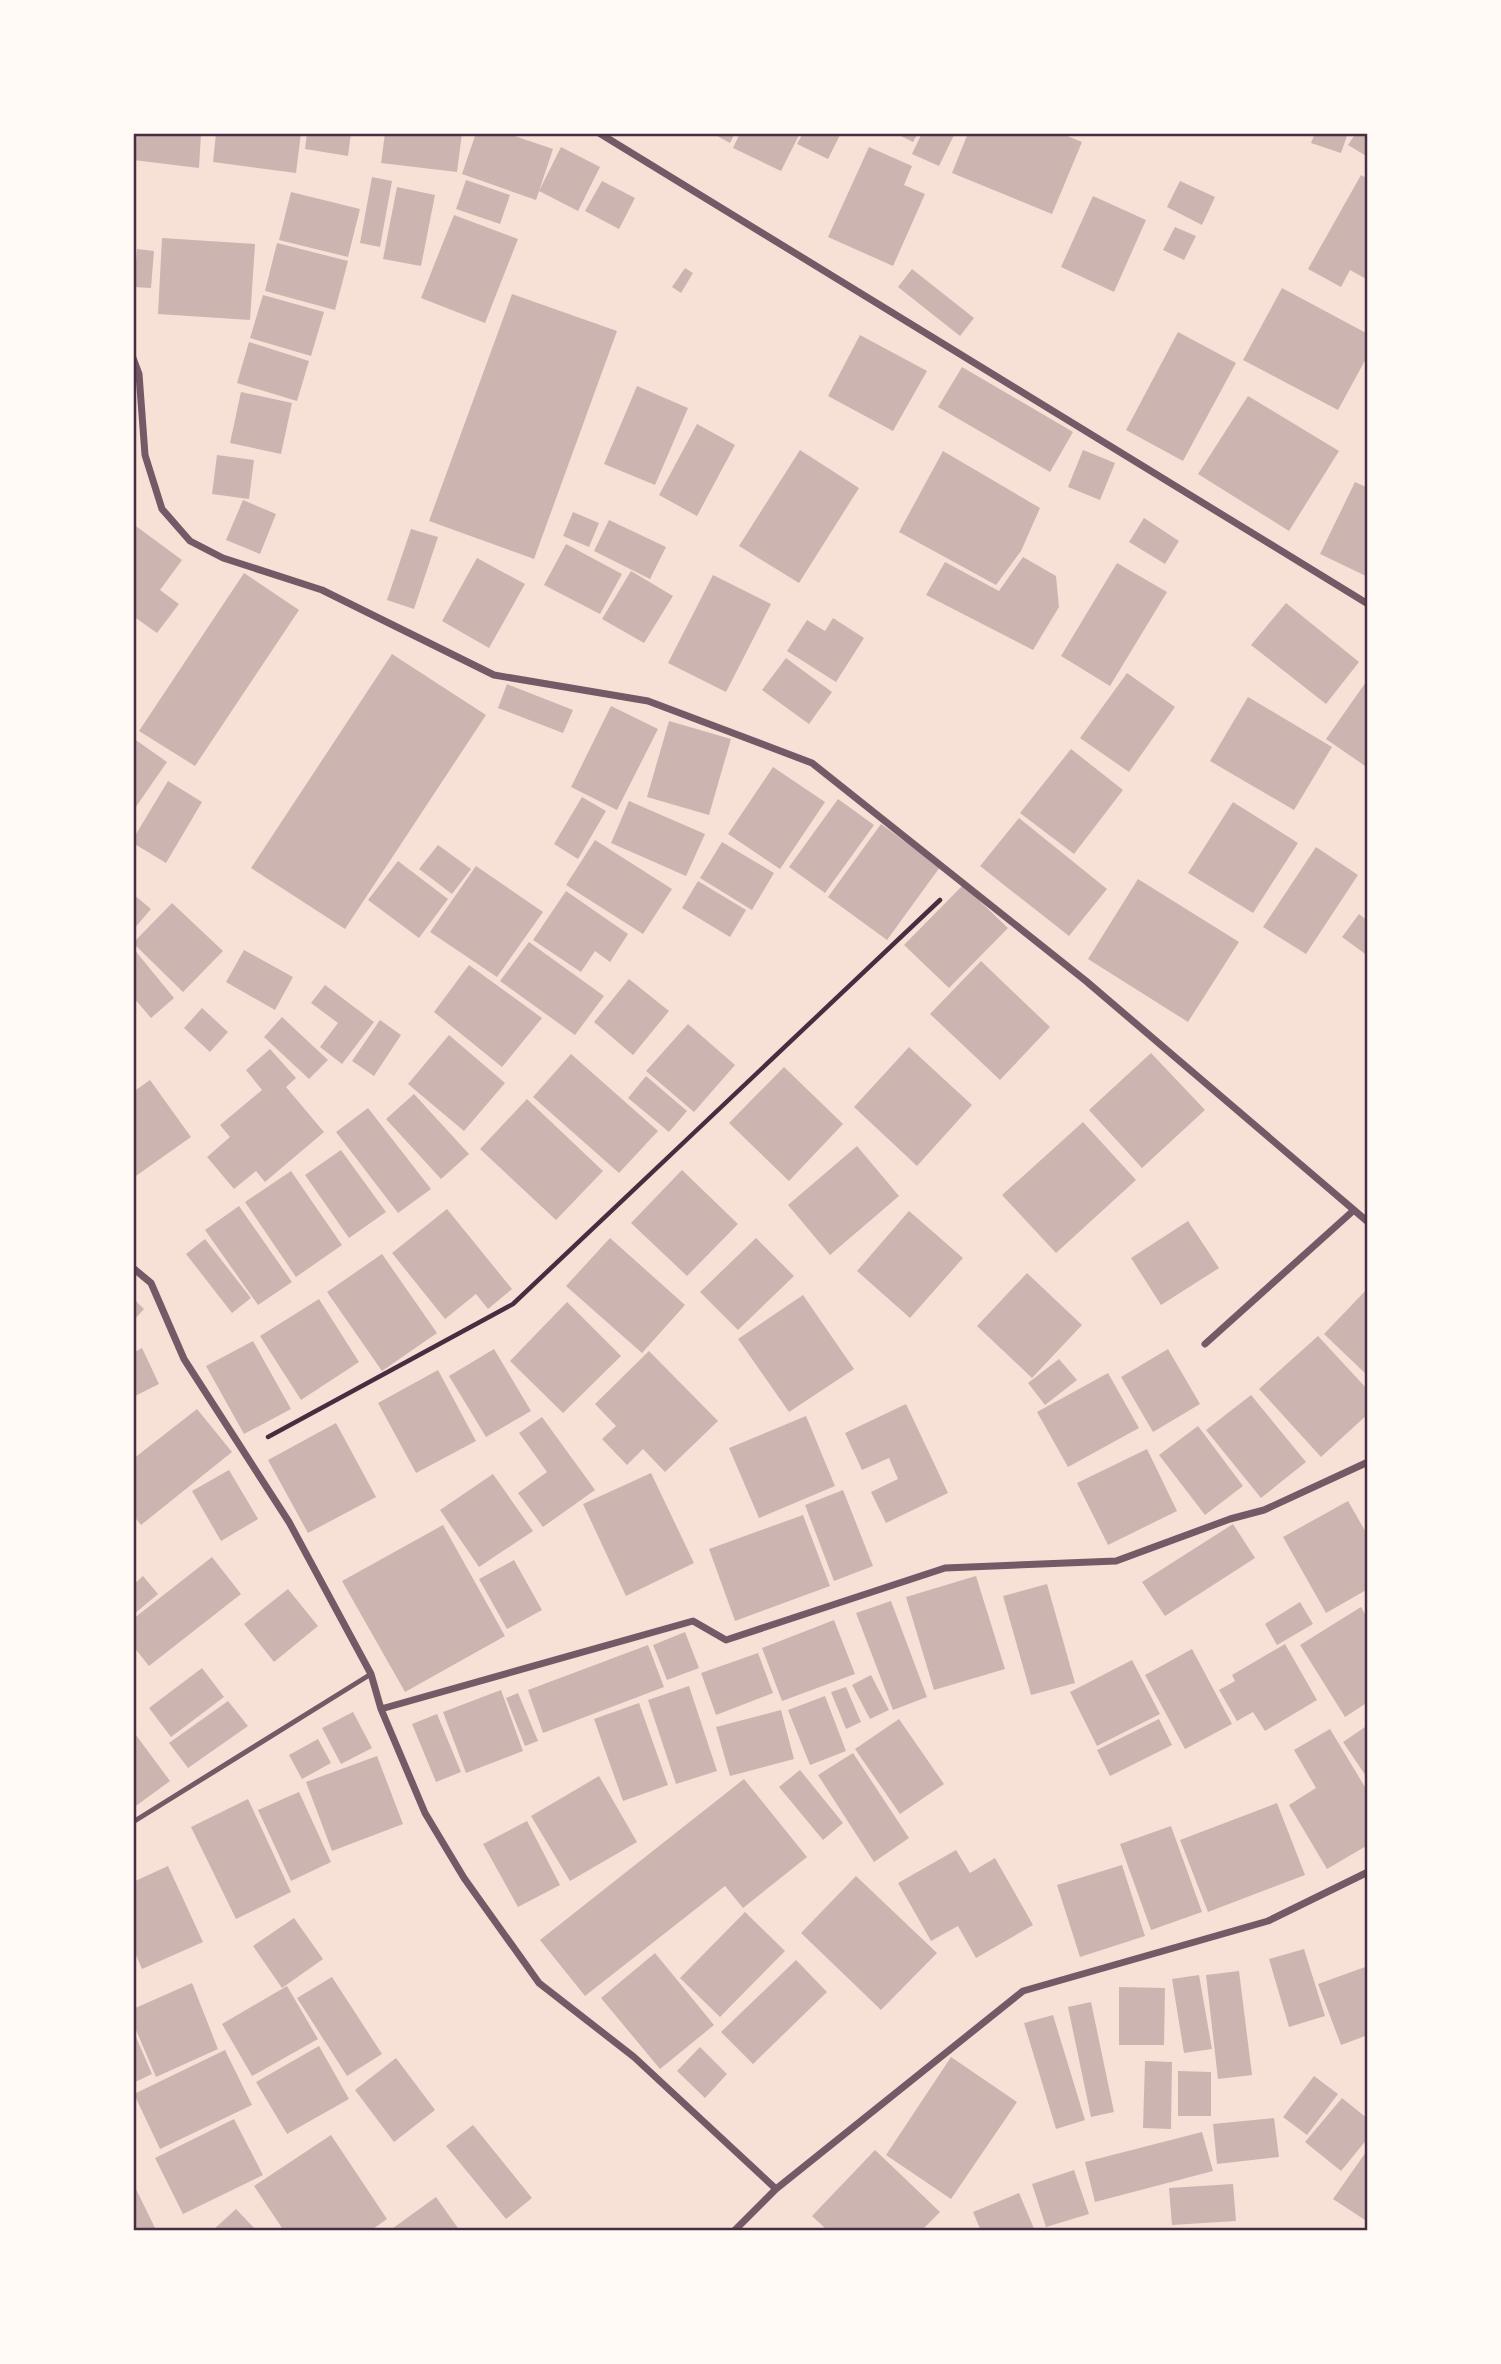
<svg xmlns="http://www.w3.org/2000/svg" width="1501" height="2364" font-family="'Fira Sans',sans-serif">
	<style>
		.building { fill: #ccb4b1 }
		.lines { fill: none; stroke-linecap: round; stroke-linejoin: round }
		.path { stroke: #4a2c40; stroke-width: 4.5 }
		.service { stroke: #755966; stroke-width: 5 }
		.minor { stroke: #755966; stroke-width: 7 }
		.neatline { fill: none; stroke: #4a2c40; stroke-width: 2.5 }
	</style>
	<rect width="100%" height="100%" fill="#f7e1d7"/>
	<path class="building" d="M133 133H201L199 168 133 160Z
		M216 133H301L296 173 213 162Z
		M307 133H351L348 156 305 149Z
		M385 133H462L457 172 381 163Z
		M476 133H506L553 149 536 200 462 174Z
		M712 133H735L730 143Z
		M740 133H800L781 171 733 148Z
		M803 133H841L828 159 797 144Z
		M895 133H918L913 142Z
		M922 133H955L939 166 912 154Z
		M968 133H1060L1082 142 1052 214 952 173Z
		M1315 133H1348L1341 153 1311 143Z
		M1356 133H1368V157L1348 145Z
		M561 147 600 167 578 211 539 191Z
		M869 147 912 166 904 185 925 194 893 266 828 237Z
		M1361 175 1368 179V280L1350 270 1341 287 1308 269Z
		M372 177 392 181 380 247 360 243Z
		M466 180 510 195 500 224 456 209Z
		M602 181 635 198 619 229 585 211Z
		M1180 181 1215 197 1202 225 1167 207Z
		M397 187 435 195 421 266 383 259Z
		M291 192 360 209 348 257 279 240Z
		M1093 196 1146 220 1114 292 1061 267Z
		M454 215 518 239 485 323 421 298Z
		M1175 227 1196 236 1184 260 1163 250Z
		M162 238 255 244 250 320 158 314Z
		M277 243 348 261 335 310 265 291Z
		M137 249 154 251 151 288 134 287Z
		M685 268 693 273 681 293 672 287Z
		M912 269 974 318 960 336 898 287Z
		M1282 288 1368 334V355L1338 410 1243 360Z
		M512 294 617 331 534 559 429 521Z
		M263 295 324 312 311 356 250 338Z
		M1178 332 1236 363 1183 461 1126 430Z
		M860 335 927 371 893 431 828 396Z
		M249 342 309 361 297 401 237 383Z
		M962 367 1073 432 1050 472 938 407Z
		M637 386 688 408 655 485 604 464Z
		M241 392 292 403 281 454 230 443Z
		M1248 396 1339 451 1289 531 1198 474Z
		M697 424 735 445 697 516 659 495Z
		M800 450 859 488 799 583 739 546Z
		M1083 450 1115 463 1100 500 1068 487Z
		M943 451 1040 508 1021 551 996 585 899 532Z
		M217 455 254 460 249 499 212 494Z
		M1355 482 1368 488V577L1320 554Z
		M243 500 276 514 260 554 226 540Z
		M573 512 599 523 589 547 563 536Z
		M1144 518 1179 541 1165 564 1129 542Z
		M609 520 666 547 650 579 594 551Z
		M133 524 182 560 160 590 179 604 157 633 133 616Z
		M411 529 438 537 414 609 387 600Z
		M566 544 622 574 600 614 544 585Z
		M1023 557 1056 576 1059 607 1033 650 926 595 945 562 999 591Z
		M477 558 525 584 489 648 442 621Z
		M1117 563 1167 592 1110 686 1061 656Z
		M631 571 673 596 644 643 602 619Z
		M244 573 299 610 195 766 139 731Z
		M713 575 771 604 726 692 668 663Z
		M1286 603 1359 662 1326 704 1251 645Z
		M833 618 864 638 836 682 787 651 807 620 825 631Z
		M392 654 486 715 345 929 251 868Z
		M786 658 832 692 809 724 762 690Z
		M1127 673 1175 707 1129 772 1080 738Z
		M1368 679V768L1326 739Z
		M507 684 573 710 563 733 498 708Z
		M1248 697 1332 747 1294 810 1210 761Z
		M611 706 658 729 617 810 571 787Z
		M669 721 731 739 709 815 647 797Z
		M133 738 167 762 133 811Z
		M1071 749 1123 790 1074 854 1020 813Z
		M773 767 825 802 780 869 728 834Z
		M168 781 202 802 166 863 133 843V839Z
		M582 797 606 811 578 859 554 844Z
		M838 799 874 825 825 893 789 867Z
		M629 801 705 834 686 876 611 843Z
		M1233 802 1298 843 1253 913 1188 873Z
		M1019 818 1107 889 1069 936 980 866Z
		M881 824 940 867 887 940 828 897Z
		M595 840 672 889 643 934 566 885Z
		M722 842 774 873 752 910 700 878Z
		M438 845 471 869 452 894 419 869Z
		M1316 847 1358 875 1306 954 1263 927Z
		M398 861 448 899 419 938 368 900Z
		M476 866 543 912 497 977 430 932Z
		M1138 879 1239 942 1188 1022 1088 959Z
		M698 881 746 910 730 937 682 908Z
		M963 885 1008 928 949 988 904 945Z
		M566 891 628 934 610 962 595 951 581 972 533 940Z
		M133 894 151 909 133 930Z
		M172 903 223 951 183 992 133 943Z
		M1359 914 1368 921V956L1342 937Z
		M529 942 604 996 575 1035 500 981Z
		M133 948 174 998 151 1018 133 997Z
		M244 950 293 977 275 1010 226 982Z
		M981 961 1050 1027 1000 1080 930 1014Z
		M469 965 542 1018 502 1067 434 1012Z
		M629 979 669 1011 633 1055 594 1022Z
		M325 985 374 1022 342 1064 320 1047 338 1023 311 1003Z
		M202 1008 228 1032 210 1052 184 1028Z
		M282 1017 328 1060 309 1079 264 1037Z
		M380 1020 401 1035 374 1076 352 1061Z
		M688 1024 735 1065 694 1112 646 1071Z
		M449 1035 505 1083 464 1131 408 1084Z
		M909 1047 972 1105 917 1166 854 1107Z
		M270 1049 296 1078 286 1087 324 1132 265 1182 256 1171 234 1189 207 1157 230 1137 220 1125 262 1090 246 1070Z
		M1151 1053 1205 1110 1142 1168 1089 1110Z
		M571 1054 658 1131 619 1173 533 1097Z
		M784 1067 843 1124 789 1181 729 1123Z
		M646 1076 687 1111 669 1132 628 1098Z
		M150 1080 191 1137 133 1178V1092Z
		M414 1094 469 1154 441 1179 386 1119Z
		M527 1099 603 1171 556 1220 480 1149Z
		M368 1108 431 1189 398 1213 336 1132Z
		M1083 1122 1136 1180 1056 1253 1002 1195Z
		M857 1146 899 1196 830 1255 788 1205Z
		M341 1150 386 1212 349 1238 305 1175Z
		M682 1170 738 1224 687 1276 631 1223Z
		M291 1171 342 1245 296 1277 245 1202Z
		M239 1206 292 1282 258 1305 205 1230Z
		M447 1209 512 1289 488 1309 476 1294 445 1319 392 1253Z
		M909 1211 963 1258 910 1318 857 1271Z
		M1188 1221 1219 1268 1161 1305 1131 1258Z
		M610 1238 685 1305 642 1353 566 1286Z
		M756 1238 794 1276 738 1330 700 1292Z
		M205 1239 251 1298 232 1313 186 1254Z
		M382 1254 437 1333 382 1371 327 1292Z
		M1027 1273 1082 1325 1032 1378 977 1326Z
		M1368 1288V1376L1324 1334Z
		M803 1295 854 1369 789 1412 738 1339Z
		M133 1298 144 1309 133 1321Z
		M319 1299 359 1362 301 1400 260 1336Z
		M567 1302 621 1356 563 1413 510 1361Z
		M1318 1336 1368 1390V1414L1321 1457 1259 1389Z
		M253 1341 291 1409 244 1434 206 1366Z
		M142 1348 159 1384 133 1397V1353Z
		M494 1349 531 1411 486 1437 449 1376Z
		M1168 1349 1200 1404 1153 1432 1121 1377Z
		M649 1351 718 1421 665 1472 643 1449 627 1465 602 1439 616 1426 595 1404Z
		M1059 1359 1077 1380 1045 1405 1028 1383Z
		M438 1370 476 1441 416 1473 378 1403Z
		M1108 1373 1139 1428 1068 1467 1037 1412Z
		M1251 1395 1306 1462 1261 1498 1206 1430Z
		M906 1404 948 1493 886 1523 871 1492 898 1479 889 1458 862 1470 845 1433Z
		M197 1409 232 1452 141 1525 133 1515V1459Z
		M806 1416 835 1486 759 1518 729 1448Z
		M542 1417 595 1490 543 1527 518 1493 547 1472 519 1433Z
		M336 1423 376 1497 308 1533 268 1460Z
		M1198 1426 1243 1486 1205 1515 1159 1455Z
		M1147 1449 1177 1511 1108 1545 1077 1483Z
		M229 1470 258 1519 221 1541 192 1491Z
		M651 1473 694 1563 626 1596 583 1504Z
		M493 1474 533 1531 479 1567 440 1510Z
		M843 1490 873 1566 834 1581 805 1505Z
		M1348 1501 1368 1536V1589L1326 1613 1283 1537Z
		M803 1515 830 1586 735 1621 709 1549Z
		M1233 1524 1255 1558 1165 1616 1142 1582Z
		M443 1525 505 1636 405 1692 342 1581Z
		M212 1557 241 1594 149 1666 133 1646V1619Z
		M514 1560 542 1610 507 1629 479 1579Z
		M143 1576 158 1594 133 1615V1585Z
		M976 1576 1005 1669 934 1690 906 1597Z
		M1047 1584 1075 1683 1031 1695 1003 1596Z
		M288 1589 318 1626 274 1662 244 1624Z
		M891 1601 927 1697 893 1710 856 1613Z
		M1300 1602 1313 1624 1277 1645 1265 1624Z
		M1361 1607 1368 1619V1702L1345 1717 1300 1645Z
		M834 1620 855 1674 782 1701 762 1648Z
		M685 1632 699 1668 667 1680 653 1645Z
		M1285 1644 1317 1700 1265 1731 1253 1712 1237 1721 1219 1690 1235 1681 1232 1675Z
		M648 1645 664 1687 543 1733 528 1690Z
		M1192 1649 1232 1724 1185 1749 1145 1675Z
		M758 1653 773 1693 716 1715 701 1673Z
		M1132 1660 1160 1714 1097 1746 1070 1692Z
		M202 1668 224 1697 171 1737 149 1708Z
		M871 1675 889 1710 870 1719 852 1685Z
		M689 1686 717 1771 676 1784 648 1700Z
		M846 1687 861 1722 846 1729 831 1692Z
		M501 1690 523 1751 466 1773 443 1712Z
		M518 1693 538 1741 525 1746 506 1698Z
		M825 1696 846 1751 810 1765 788 1710Z
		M228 1701 248 1726 188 1768 169 1743Z
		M639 1703 668 1785 623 1801 594 1719Z
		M781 1710 794 1759 730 1776 716 1727Z
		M353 1712 372 1748 341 1764 322 1728Z
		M437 1714 461 1772 436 1782 412 1724Z
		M899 1719 944 1784 900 1814 855 1749Z
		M1159 1719 1172 1745 1110 1776 1097 1750Z
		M1368 1725V1779L1343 1742Z
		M1330 1729 1368 1792V1845L1327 1869 1289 1805 1316 1788 1294 1750Z
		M133 1731 170 1781 133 1808Z
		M318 1739 331 1763 302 1779 289 1755Z
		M853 1753 909 1838 874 1862 818 1775Z
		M377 1756 403 1824 332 1851 306 1782Z
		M800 1770 843 1823 823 1840 779 1787Z
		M599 1776 637 1842 570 1881 531 1816Z
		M744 1779 807 1857 743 1908 725 1886 585 1996 540 1940Z
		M299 1792 331 1862 291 1881 258 1810Z
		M248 1799 291 1892 236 1919 191 1827Z
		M1277 1803 1305 1875 1208 1912 1180 1840Z
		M527 1821 560 1885 518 1907 483 1844Z
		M1171 1826 1202 1912 1151 1930 1120 1844Z
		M956 1850 970 1873 995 1858 1033 1925 976 1958 958 1926 931 1941 898 1883Z
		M1122 1865 1145 1936 1080 1957 1057 1885Z
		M168 1866 203 1942 142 1969 133 1948V1882Z
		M856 1876 937 1953 881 2010 801 1933Z
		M745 1912 785 1951 720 2017 680 1978Z
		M294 1918 323 1959 282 1988 253 1946Z
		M1304 1949 1325 2016 1289 2027 1269 1959Z
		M655 1953 714 2025 660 2069 601 1998Z
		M796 1960 827 1992 753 2064 721 2032Z
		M1368 1966V2035L1341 2045 1318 1984Z
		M1239 1971 1252 2075 1218 2079 1206 1975Z
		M1199 1975 1212 2049 1184 2053 1172 1979Z
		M332 1977 382 2054 347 2076 297 1998Z
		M192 1983 218 2049 156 2077 133 2023V2009Z
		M287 1986 318 2039 252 2076 222 2024Z
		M1119 1987 1165 1988 1164 2045H1119Z
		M1091 2002 1114 2112 1091 2117 1068 2007Z
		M1053 2015 1085 2120 1056 2129 1024 2023Z
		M133 2030 152 2074 133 2083Z
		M319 2046 349 2099 287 2134 256 2082Z
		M700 2047 727 2074 705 2098 677 2071Z
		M225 2050 252 2105 160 2149 134 2094Z
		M951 2057 1017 2102 951 2199 886 2155Z
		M396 2058 435 2110 394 2142 355 2090Z
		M1145 2061 1172 2062 1171 2129 1143 2128Z
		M1178 2071 1211 2072V2116H1178Z
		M1314 2076 1338 2094 1307 2135 1283 2117Z
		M1342 2098 1368 2119V2138L1341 2171 1305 2142Z
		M1274 2118 1279 2157 1217 2164 1213 2124Z
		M234 2119 263 2175 183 2214 155 2158Z
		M473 2125 532 2198 506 2219 446 2146Z
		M1202 2132 1213 2171 1095 2202 1085 2162Z
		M331 2135 387 2219 370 2231H284L254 2186Z
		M1368 2149V2222L1333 2199Z
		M875 2150 940 2212 921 2231H828L812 2216Z
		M1074 2170 1089 2214 1046 2227 1032 2184Z
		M133 2183 156 2230 154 2231H133Z
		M1233 2184 1236 2221 1172 2225 1169 2188Z
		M1019 2193 1035 2231H981L973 2212Z
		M436 2197 460 2231H389Z
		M236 2209 257 2231H212Z"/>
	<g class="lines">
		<path class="path" d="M268 1437 513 1304 940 900"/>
		<path class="service" d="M133 1822 371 1674"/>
		<path class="minor" d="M599 133 1368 604
			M133 358 139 374 145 455 162 509 190 541 223 558 322 590 494 675 648 701 812 763 1086 981 1368 1222
			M133 1268 151 1283 184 1359 289 1522 371 1674 381 1709 425 1813 464 1878 539 1983 634 2057 776 2189
			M1205 1344 1354 1210
			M381 1709 693 1621 726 1640 945 1568 1116 1561 1230 1519 1264 1510 1368 1462
			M734 2231 776 2189 1023 1991 1268 1921 1368 1872"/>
	</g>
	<rect width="1501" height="2364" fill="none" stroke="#fffaf5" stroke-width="270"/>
	<rect x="135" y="135" width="1231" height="2094" class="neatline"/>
</svg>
